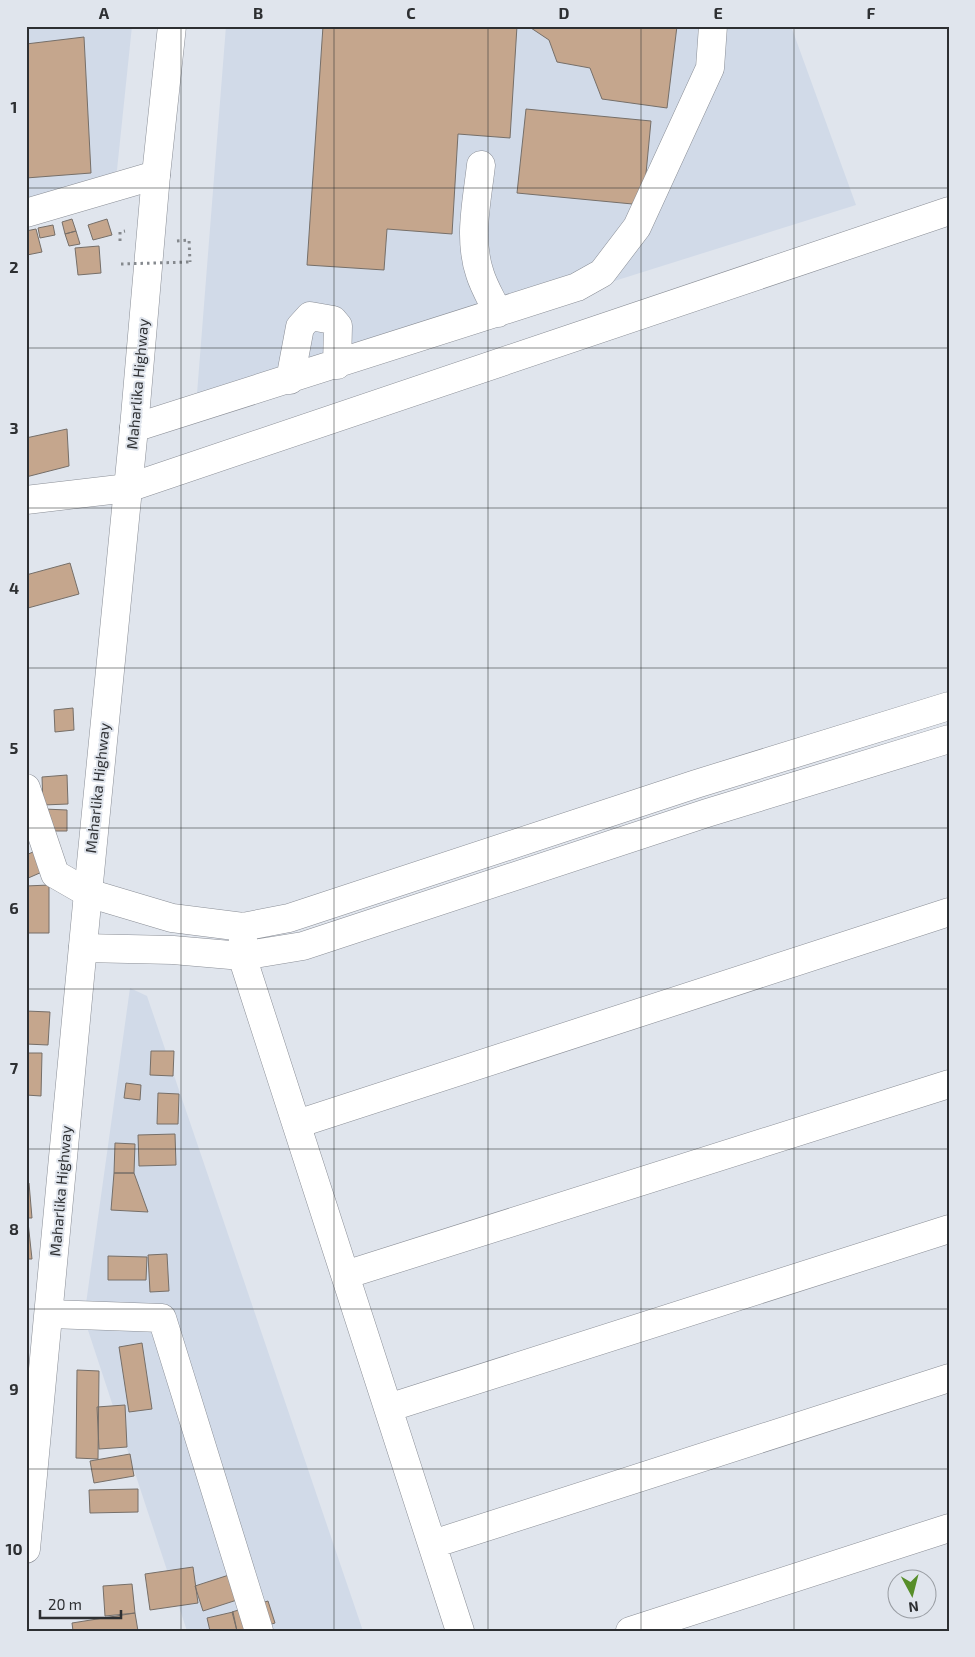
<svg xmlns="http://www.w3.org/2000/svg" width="975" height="1657" font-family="'Exo 2',sans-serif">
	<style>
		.built { fill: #d1dae8 }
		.building { fill: #c5a68d; stroke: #766f69 }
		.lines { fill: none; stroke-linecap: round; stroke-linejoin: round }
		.minor-casing { stroke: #8a8e96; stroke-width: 29 }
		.highway-casing { stroke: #8a8e96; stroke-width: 29 }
		.path { stroke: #85898e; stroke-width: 3; stroke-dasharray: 2.5 4; stroke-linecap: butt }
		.minor { stroke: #fff; stroke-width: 28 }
		.highway { stroke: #fff; stroke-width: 28 }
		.path-bridge { stroke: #85898e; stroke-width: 3; stroke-dasharray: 2.5 4; stroke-linecap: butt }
		.grid { fill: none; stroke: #2d2f32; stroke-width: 1; stroke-opacity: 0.55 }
		.labels { text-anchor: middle; stroke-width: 4; stroke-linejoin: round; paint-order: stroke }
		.street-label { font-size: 15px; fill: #2d2f32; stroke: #e0e5ed }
		.neatline { fill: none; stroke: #2d2f32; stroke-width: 2 }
		.grid-label { font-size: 16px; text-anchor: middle; font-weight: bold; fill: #2d2f32 }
	</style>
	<rect width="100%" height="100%" fill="#e0e5ed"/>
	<path class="built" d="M26 26H132L117 170 106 181 26 202Z
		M226 26H791L856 205 519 311 195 419Z
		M130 988 147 996 363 1631H187L84 1318Z"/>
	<path class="building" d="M323 26H517L510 138 458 134 452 234 387 229 384 270 307 265Z
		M528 26H677L667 108 602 99 590 68 557 62 549 40Z
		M84 37 91 173 26 178V44Z
		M526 109 651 121 643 205 517 193Z
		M72 219 76 231 65 234 62 222Z
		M107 219 112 235 93 240 88 225Z
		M53 225 55 235 40 238 38 228Z
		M36 229 42 252 27 255 26 231Z
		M76 231 80 244 69 246 65 234Z
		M99 246 101 273 78 275 75 248Z
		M67 429 69 466 26 477V438Z
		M70 563 79 594 28 608 26 575Z
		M73 708 74 730 55 732 54 710Z
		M67 775 68 804 43 805 42 777Z
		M44 809 67 810V831H50Z
		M33 852 42 872 26 879V855Z
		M49 885V933H26V886Z
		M26 1011 50 1012 48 1045 26 1044Z
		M151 1051H174L173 1076 150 1075Z
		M26 1053H42L41 1096 26 1095Z
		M126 1083 141 1085 140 1100 124 1098Z
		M158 1093 179 1094 178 1124H157Z
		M175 1134 176 1165 139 1166 138 1135Z
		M115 1143 135 1144 134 1173H114Z
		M114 1173H134L148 1212 111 1210Z
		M26 1183H29L32 1218H26Z
		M28 1222 32 1259H26V1223Z
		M167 1254 169 1291 150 1292 148 1255Z
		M108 1256 147 1257 146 1280H108Z
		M142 1343 152 1409 129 1412 119 1347Z
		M77 1370 99 1371 98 1459 76 1458Z
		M125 1405 127 1447 99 1449 97 1407Z
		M130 1454 134 1476 94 1483 90 1461Z
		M138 1489V1512L90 1513 89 1490Z
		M193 1567 198 1603 150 1610 145 1574Z
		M232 1574 240 1599 203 1611 195 1586Z
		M132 1584 135 1613 105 1616 103 1586Z
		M268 1601 275 1623 250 1631H237L232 1612Z
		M233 1612 237 1631H210L207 1618Z
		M135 1613 138 1631H73L72 1623Z"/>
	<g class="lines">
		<g class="minor-casing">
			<path id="minor" d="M481 165C477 201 468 239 480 274 484 287 492 300 498 313
				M26 213 156 175
				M290 380 300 327 310 316 333 320 338 326 337 365
				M134 428 577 287 602 273 637 227 710 68 713 26
				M26 500 128 488 949 211
				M26 788 55 874 88 893 172 918 243 927 289 918 696 784 949 706
				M243 939 242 956 460 1631
				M83 948 173 950 242 956 303 946 707 813 949 739
				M297 1124 949 912
				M345 1275 949 1084
				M50 1314 162 1318 259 1631
				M388 1408 949 1229
				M433 1544 949 1378
				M630 1631 949 1528"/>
		</g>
		<g class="highway-casing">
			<path id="highway" d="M26 1549 88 893 134 428 156 175 172 26"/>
		</g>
		<path class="path" d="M120 241V232L125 231
			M177 241 189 240 190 262"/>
		<use href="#minor" class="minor"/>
		<use href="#highway" class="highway"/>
		<path class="path-bridge" d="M121 264 190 262"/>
	</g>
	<path class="grid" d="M181 26V1631M334 26V1631M488 26V1631M641 26V1631M794 26V1631M26 188H949M26 348H949M26 508H949M26 668H949M26 828H949M26 989H949M26 1149H949M26 1309H949M26 1469H949"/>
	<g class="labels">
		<g class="street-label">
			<text transform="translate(138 384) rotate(-85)" y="5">Maharlika Highway</text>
			<text transform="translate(98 788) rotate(-84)" y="5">Maharlika Highway</text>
			<text transform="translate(61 1191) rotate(-85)" y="5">Maharlika Highway</text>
		</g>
	</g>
	<rect width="975" height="1657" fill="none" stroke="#e0e5ed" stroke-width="55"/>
	<g transform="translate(912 1594) rotate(173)"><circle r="24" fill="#e0e5ed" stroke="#989ca2"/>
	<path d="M0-4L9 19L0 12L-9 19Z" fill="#578e29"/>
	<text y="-8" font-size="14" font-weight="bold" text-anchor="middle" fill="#2d2f32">N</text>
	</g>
	<path d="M40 1610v8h81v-8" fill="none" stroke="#2d2f32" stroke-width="2.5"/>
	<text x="48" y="1610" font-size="15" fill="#2d2f32" stroke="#e0e5ed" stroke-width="4" paint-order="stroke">20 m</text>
	<rect x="28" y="28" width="920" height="1602" class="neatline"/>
	<g class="grid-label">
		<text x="104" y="19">A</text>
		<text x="258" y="19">B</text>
		<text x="411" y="19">C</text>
		<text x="564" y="19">D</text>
		<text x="718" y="19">E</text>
		<text x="871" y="19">F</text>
		<text x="14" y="113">1</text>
		<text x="14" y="273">2</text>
		<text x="14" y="434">3</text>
		<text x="14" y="594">4</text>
		<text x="14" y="754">5</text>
		<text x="14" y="914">6</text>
		<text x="14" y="1074">7</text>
		<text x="14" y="1235">8</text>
		<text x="14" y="1395">9</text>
		<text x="14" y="1555">10</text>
	</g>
</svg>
